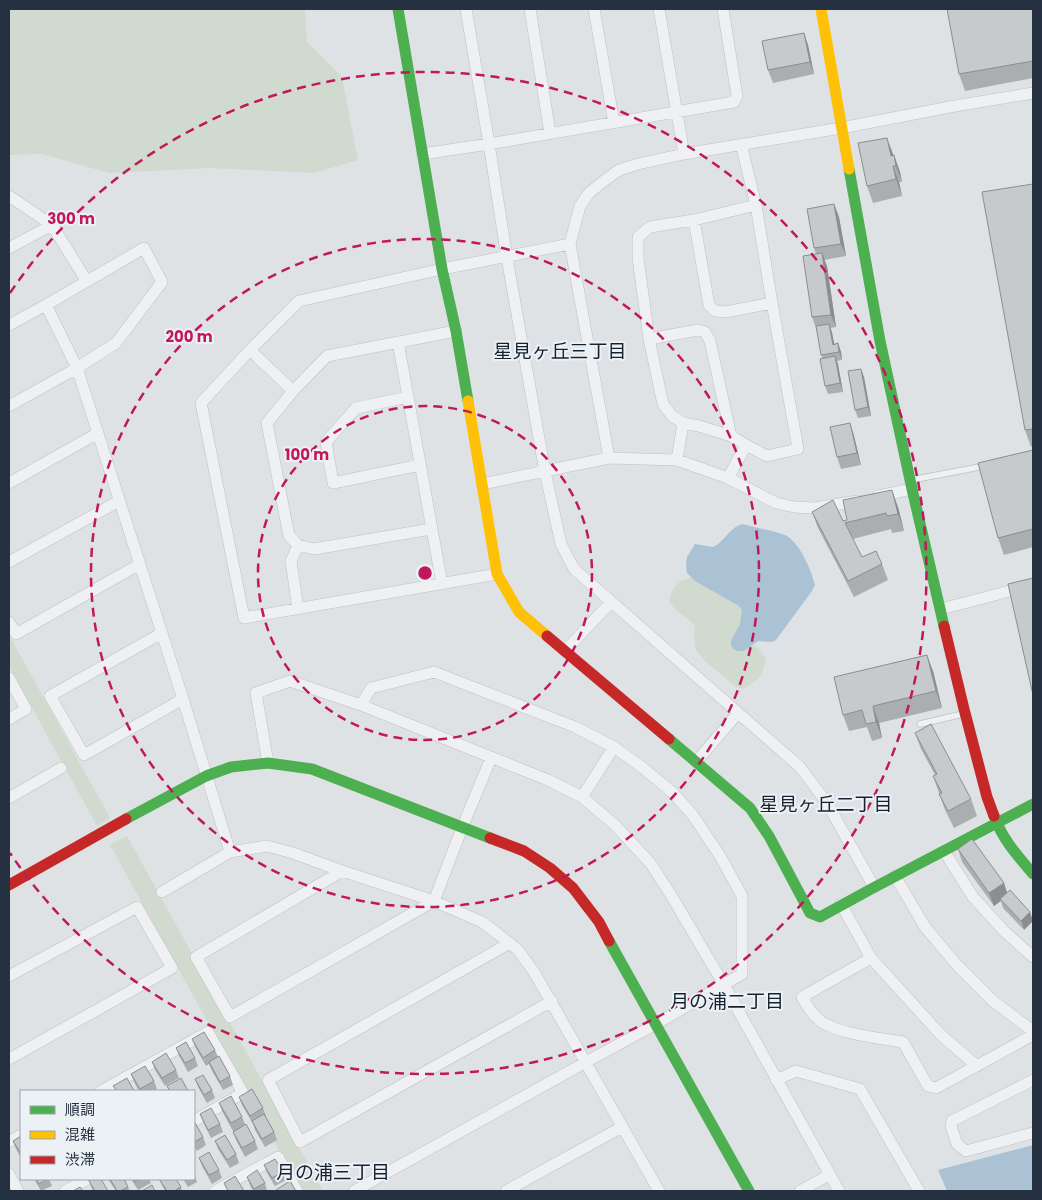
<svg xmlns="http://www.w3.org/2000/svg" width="1042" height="1200" font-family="Poppins,'Noto Sans JP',sans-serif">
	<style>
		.green { fill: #d0dacf }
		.water { fill: #aac2d4 }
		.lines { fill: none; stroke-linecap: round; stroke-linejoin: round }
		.lane-casing { stroke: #bdc0c3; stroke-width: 7 }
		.street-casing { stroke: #bdc0c3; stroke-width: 12 }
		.lane { stroke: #eef0f2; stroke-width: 5.5 }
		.street { stroke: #eef0f2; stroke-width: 11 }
		.fast { stroke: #4caf50; stroke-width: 11 }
		.slow { stroke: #ffc107; stroke-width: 11 }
		.jam { stroke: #c62828; stroke-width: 11 }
		.wall { fill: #abaeb0 }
		.shaded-wall { fill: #8b8d90 }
		.building { fill: #c7cacd; stroke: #8b8d90 }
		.ring { fill: none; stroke: #c2185b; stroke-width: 2.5; stroke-dasharray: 9 6 }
		.labels { text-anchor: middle; stroke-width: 4; stroke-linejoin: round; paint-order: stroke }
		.neighbourhood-label { font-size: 19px; fill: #172230; stroke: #ecf1f6 }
		.centre { fill: #c2185b; stroke: #ecf1f6; stroke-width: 2.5 }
		.ring-label { font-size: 15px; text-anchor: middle; font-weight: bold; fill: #c2185b; stroke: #ecf1f6; stroke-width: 4; stroke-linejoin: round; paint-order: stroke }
	</style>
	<rect width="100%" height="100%" fill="#dfe2e5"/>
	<path class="green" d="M9 9H305L307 42 342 77 358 160 314 173 210 168 109 173 42 154 9 155Z
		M695 577 732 596 746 613 741 639 758 648 766 659C762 677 759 679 744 689L736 687 705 661 696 650 694 637 695 626C686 617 677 612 669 602 673 585 678 580 695 577Z
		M9 635 110 818 97 826 9 666Z
		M127 836 323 1191H301L110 845Z"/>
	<path class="water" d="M743 524C756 528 772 530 785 535 800 542 811 570 815 585L812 591 776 640 772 642 758 641 744 651H737L733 649 731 645V641L740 624 742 610 739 606 695 581 687 573 686 565 687 557 695 544 713 547C726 541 729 527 743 524Z
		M1033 1145V1191H947L938 1170Z"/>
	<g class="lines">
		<g class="lane-casing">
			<path id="lane" d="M911 480 985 466
				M920 724 963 714"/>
		</g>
		<g class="street-casing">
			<path id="street" d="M466 9 489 144 507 258 545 472 561 544 574 569 800 767 827 803 874 887
				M530 9 550 133
				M594 9 614 123
				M659 9 684 154
				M741 144 756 205 772 303 798 449 767 456 746 445 731 436 699 426 683 423 672 416 663 404 649 339 638 258V237L650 227 694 220 756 205
				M422 154 489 144 734 102 737 96 723 9
				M9 196 52 225 86 280
				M694 220 709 305 715 311 725 312 772 303
				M9 248 52 225
				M46 305 77 368 183 699 230 852
				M9 325 46 305 144 248 162 282 116 343 77 368 9 406
				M649 339 698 330 705 332 710 341 731 436
				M398 342 442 584
				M250 350 293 391
				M408 397 356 408 326 442 333 483 420 465
				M609 458 570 244 580 206 589 193 605 180 619 170 638 164 684 154 841 128 955 106 1033 93
				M677 460 683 423
				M728 478 746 445
				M9 483 98 433
				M482 484 609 458 677 460 728 478 776 503 794 507 815 508 858 501
				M878 496 912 489
				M431 529 314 549 298 545 289 536 267 423 293 391 327 356 456 331
				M9 562 119 501
				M497 574 244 618 201 403 250 350 299 301 442 269 570 244
				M298 609 291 561 298 545
				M941 609 1033 585
				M9 622 16 634 140 564
				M162 633 50 696 84 755 183 699
				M565 651 611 602
				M9 678 26 709 9 719
				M696 762 738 713
				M268 763 256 693 290 681 361 705 548 780 582 797 615 825 651 864 671 895 724 985 839 1191
				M582 797 614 747
				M9 798 61 768
				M944 851 973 897 1005 932 1033 957
				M342 871 196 957 230 1017 434 901 462 828 491 758
				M895 876 925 927 957 965 993 1001 1033 1031
				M162 892 230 852 267 846 293 853 342 871 434 901 482 922 498 934 518 950 534 972 659 1191
				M841 904 871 958 941 1035 977 1066
				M510 943 268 1080 300 1142 552 1001
				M871 958 802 997C808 1007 814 1018 825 1024 847 1035 878 1038 903 1042L928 1086 936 1088 1033 1035
				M9 976 137 907 172 968 9 1059
				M776 1080 796 1071 860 1089 919 1191
				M1033 1080 952 1121 951 1126 957 1144 966 1151 1033 1133
				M101 1091 208 1032 243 1093 194 1121
				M9 1142 21 1135
				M9 1174 18 1191
				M65 1191 88 1179
				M215 1191 278 1157 297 1191
				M354 1191 586 1062 656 1024 742 974V896L720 856 692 814 672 792 643 768 614 747 575 727 434 672 371 688 361 705
				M506 1191 622 1127
				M800 1191 829 1175"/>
		</g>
		<use href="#lane" class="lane"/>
		<use href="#street" class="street"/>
		<path class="fast" d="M398 9 442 269 456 331 468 401
			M849 169 880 341 912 489 944 626
			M669 739 750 808 769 836 810 913 820 917 873 888 1033 804
			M994 816C1003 840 1017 855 1033 874
			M126 819 206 776 231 767 268 763 312 769 490 838
			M609 941 749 1191"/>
		<path class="slow" d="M821 9 849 169
			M468 401 497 574 519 612 547 636"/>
		<path class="jam" d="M944 626 964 709 987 797 994 816
			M547 636 669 739
			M490 838 524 851 550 868 573 888 599 922 609 941
			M9 885 126 819"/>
	</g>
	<path class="wall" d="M1033 9V78L965 91 959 74Z
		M804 33 808 45 814 74 773 83 768 70Z
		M894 155 900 172 902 182H899L902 196 873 203 867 186Z
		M1033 184V446L1031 447 1025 430Z
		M834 204 839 217 846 256 824 260 827 266 836 327 830 328 834 344 838 343 841 352 842 360 837 361 843 392 828 394 825 386 822 358 816 328 812 317 816 254 814 248Z
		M864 377 871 416 858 418 855 410Z
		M850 423 854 436 861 465 841 469 837 457Z
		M1033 450V547L1004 555 998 538Z
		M898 507 904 531 892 533 891 529 853 539 862 557 882 564 888 580 854 597 818 528 812 512 843 521Z
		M933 671 942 708 879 723 882 738 872 741 867 727 849 731 843 715Z
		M915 733 971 799 977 816 954 828 945 810 933 776 935 775 921 749Z
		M958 849 1007 893 1010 890 1024 930 1003 908 1001 901 994 906 962 862Z
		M192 1039 215 1050 218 1057 230 1076 233 1085 223 1090 212 1071 209 1064 206 1066 195 1047Z
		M176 1048 195 1058 198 1066 188 1072 179 1056Z
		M152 1062 176 1070 179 1078 165 1086 155 1070Z
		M131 1074 154 1081 157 1089 153 1091H139L134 1082Z
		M195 1079 212 1090 215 1098 207 1103 198 1087Z
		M239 1097 263 1108 266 1116V1117L274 1132 277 1140 265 1147 255 1130 253 1124 242 1105Z
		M219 1103 242 1117 245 1124 255 1141 258 1149 245 1157 236 1140 233 1132V1131L222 1111Z
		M200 1114 220 1124 223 1132 211 1138 203 1122Z
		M194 1121 203 1137 206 1145 197 1151 194 1146Z
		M21 1136V1158L16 1149 13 1141Z
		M215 1141 236 1154 239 1163 230 1168 218 1149Z
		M199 1158 219 1170 222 1178 212 1184 202 1166Z
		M264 1165 283 1172 286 1180 275 1186 267 1173Z
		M194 1173 197 1182 188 1187 183 1179H194Z
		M247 1177 265 1183 267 1191H253L250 1185Z
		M34 1179H49L52 1186 41 1191Z
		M88 1179 108 1191H93Z
		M108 1179H124L130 1191H116Z
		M131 1179H149L151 1183 138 1190Z
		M159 1179 181 1187 182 1191H165Z"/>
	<path class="shaded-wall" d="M804 33 808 45 814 74 810 62Z
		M887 138 893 154 895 166 891 156Z
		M894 155 900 172 902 182 896 166Z
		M893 166 899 182 902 196 896 179Z
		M834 204 839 217 846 256 841 244Z
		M822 253 827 266 836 327 831 315Z
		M829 324 832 332 836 353 833 345Z
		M838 343 841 352 842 360 839 352Z
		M835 356 838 364 843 392 840 383Z
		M861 369 864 377 871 416 868 407Z
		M850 423 854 436 861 465 857 453Z
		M892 490 898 507 904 531 898 514Z
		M927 655 933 671 942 708 936 691Z
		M873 706 879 723 882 738 876 722Z
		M1004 883 1008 895 994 906 989 893Z
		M1030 912 1033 921 1024 930 1021 921Z"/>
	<path class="building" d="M947 9H1033V61L959 74Z
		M804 33 810 62 768 70 762 41Z
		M887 138 891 156 894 155 896 166H893L896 179 867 186 858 143Z
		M1033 184V429L1025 430 982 192Z
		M834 204 841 244 814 248 807 209Z
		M822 253 831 315 812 317 803 256Z
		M829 324 833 345 838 343 839 352 821 355 816 326Z
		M835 356 840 383 825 386 820 359Z
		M861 369 868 407 855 410 848 371Z
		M850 423 857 453 837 457 830 427Z
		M1033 450V529L998 538 978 463Z
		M892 490 898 514 887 516 886 513 845 523 862 557 876 551 882 564 848 581 812 512 833 500 843 521 847 520 843 500Z
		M1033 578V695L1008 584Z
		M927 655 936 691 873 706 876 722 866 724 862 710 843 715 834 677Z
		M931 724 971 799 948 811 939 794 942 793 933 776 937 774 915 733Z
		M972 839 1004 883 989 893 958 849Z
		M1010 890 1030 912 1021 921 1000 899Z
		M204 1032 215 1050 203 1058 192 1039Z
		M186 1042 195 1058 185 1063 176 1048Z
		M166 1053 176 1070 162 1078 152 1062Z
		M219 1056 230 1076 220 1082 209 1062Z
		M145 1066 154 1081 140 1089 131 1074Z
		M203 1075 212 1090 204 1095 195 1079Z
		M127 1078 134 1091H117L113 1086Z
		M181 1078 188 1091H170L167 1086Z
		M252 1089 263 1108 250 1116 239 1097Z
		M231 1096 242 1117 231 1123 219 1103Z
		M211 1108 220 1124 208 1130 200 1114Z
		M264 1114 274 1132 262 1139 252 1121Z
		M194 1121 203 1137 194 1142Z
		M246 1124 255 1141 242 1148 233 1132Z
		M225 1135 236 1154 227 1160 215 1141Z
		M21 1136V1154L13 1141Z
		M209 1152 219 1170 209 1175 199 1158Z
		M275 1159 283 1172 272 1178 264 1165Z
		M257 1170 265 1183 254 1189 247 1177Z
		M235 1176 244 1191H228L224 1183Z
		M36 1179H47L39 1184Z
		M88 1179H101L108 1191H95Z
		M110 1179H124L128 1187 120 1191H117Z
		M133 1179H140L135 1182Z
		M159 1179H176L181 1187 174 1191H167Z
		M290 1181 296 1191H276V1190Z
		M152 1185 155 1191H142Z
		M80 1187 83 1191H73Z"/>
	<g class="ring">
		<circle cx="425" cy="573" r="167"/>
		<circle cx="425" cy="573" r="334"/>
		<path d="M10 293A501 501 0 1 1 10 853"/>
	</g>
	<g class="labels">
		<g class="neighbourhood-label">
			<text x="560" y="358">星見ヶ丘三丁目</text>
			<text x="826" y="811">星見ヶ丘二丁目</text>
			<text x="727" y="1008">月の浦二丁目</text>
			<text x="333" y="1179">月の浦三丁目</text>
		</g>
	</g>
	<circle cx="425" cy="573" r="8" class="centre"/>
	<g class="ring-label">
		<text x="71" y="224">300 m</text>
		<text x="189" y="342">200 m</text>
		<text x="307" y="460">100 m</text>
	</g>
	<rect width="1042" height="1200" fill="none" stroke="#253140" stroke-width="20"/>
	<rect x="20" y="1090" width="175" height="90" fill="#ecf1f6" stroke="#9ca4ad"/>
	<rect x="30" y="1106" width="25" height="8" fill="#4caf50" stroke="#9ca4ad"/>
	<text x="65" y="1115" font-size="15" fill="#253140">順調</text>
	<rect x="30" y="1131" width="25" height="8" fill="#ffc107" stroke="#9ca4ad"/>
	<text x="65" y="1140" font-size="15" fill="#253140">混雑</text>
	<rect x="30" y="1156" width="25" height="8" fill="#c62828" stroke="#9ca4ad"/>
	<text x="65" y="1165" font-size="15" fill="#253140">渋滞</text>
</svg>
